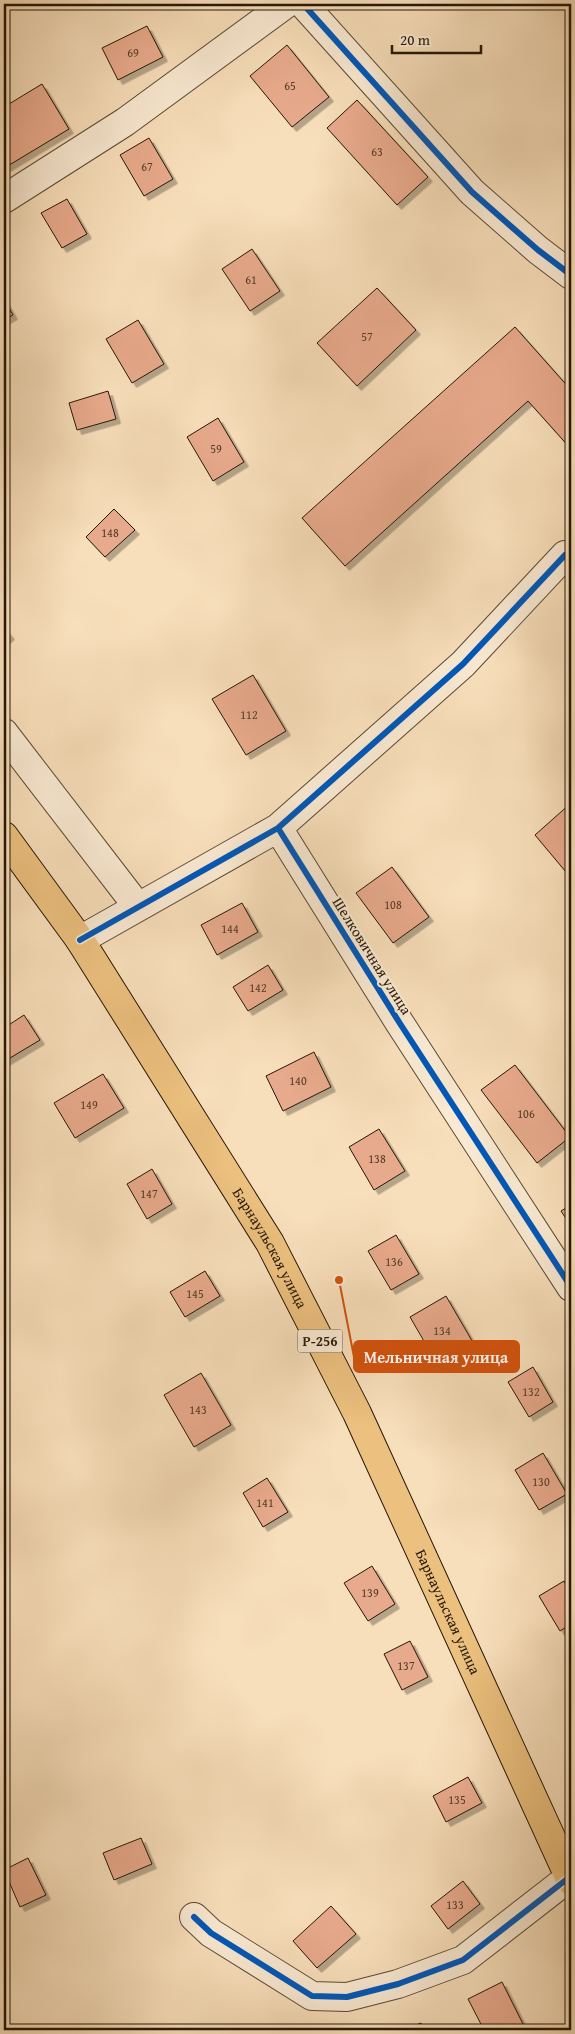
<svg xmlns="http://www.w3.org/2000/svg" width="575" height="2034" font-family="'Gentium Book Plus',serif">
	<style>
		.building { fill: #e8aa8c; stroke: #241706; filter: url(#shadow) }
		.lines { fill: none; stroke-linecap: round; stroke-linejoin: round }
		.minor-casing { stroke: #594933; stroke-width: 30 }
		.major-casing { stroke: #241706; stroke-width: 30 }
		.minor { stroke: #faead3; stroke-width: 28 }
		.major { stroke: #ecc07e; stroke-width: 28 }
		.cycleway-casing { stroke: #faead3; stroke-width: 9 }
		.cycleway { stroke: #0057b8; stroke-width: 6 }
		.labels { text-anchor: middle; stroke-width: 4.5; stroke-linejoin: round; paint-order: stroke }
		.number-label { font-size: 12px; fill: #553c28 }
		.shield { fill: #faead3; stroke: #645644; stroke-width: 1 }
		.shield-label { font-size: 14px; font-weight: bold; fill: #241706 }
		.street-label { font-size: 15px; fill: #241706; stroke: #faead3 }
		.leader { fill: none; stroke: #d4520b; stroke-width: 2 }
		.callout-dot { fill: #d4520b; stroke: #faead3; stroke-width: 2 }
		.callout { fill: #d4520b; stroke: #d4520b; stroke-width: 2 }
		.callout-label { font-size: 16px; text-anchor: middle; font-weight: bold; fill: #fff }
	</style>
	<defs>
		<filter id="shadow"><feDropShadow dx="4.5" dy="4.5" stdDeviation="0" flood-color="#0004"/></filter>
	</defs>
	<rect width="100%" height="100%" fill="#f8dfbb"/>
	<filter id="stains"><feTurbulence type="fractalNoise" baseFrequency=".004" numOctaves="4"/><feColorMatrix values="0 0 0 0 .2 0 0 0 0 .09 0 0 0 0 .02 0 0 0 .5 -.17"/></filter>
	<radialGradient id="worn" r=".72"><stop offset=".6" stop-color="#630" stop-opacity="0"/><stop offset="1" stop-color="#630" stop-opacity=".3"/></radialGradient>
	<path class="building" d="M147 26 163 57 118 80 102 48Z
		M287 45 329 97 292 127 250 76Z
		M42 84 69 129 6 167 4 163V107Z
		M357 100 428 177 397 205 327 128Z
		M149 138 173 179 144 196 120 155Z
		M67 199 87 234 62 248 41 213Z
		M252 249 280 291 250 311 222 269Z
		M377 288 416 330 357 386 317 343Z
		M4 299 13 315 4 320Z
		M138 320 164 364 132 383 106 339Z
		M515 327 571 390V449L528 401 345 566 302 518Z
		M108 391 116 419 77 430 69 403Z
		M218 418 244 462 213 481 187 437Z
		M114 509 135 530 105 557 86 537Z
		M4 628 10 635 4 641Z
		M253 675 286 731 246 755 212 699Z
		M571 803V878L535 835Z
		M392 867 429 917 393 943 356 893Z
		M242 903 258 932 217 955 201 925Z
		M268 965 283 990 248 1011 233 987Z
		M24 1015 40 1040 5 1061 4 1028Z
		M314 1052 331 1087 283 1111 266 1076Z
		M515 1065 570 1137 537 1163 481 1090Z
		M103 1074 124 1108 75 1138 54 1103Z
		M379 1129 405 1171 374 1190 349 1147Z
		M152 1169 172 1204 147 1219 127 1184Z
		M571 1205V1226L561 1211Z
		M396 1235 419 1274 391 1290 368 1251Z
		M205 1271 220 1296 185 1317 170 1292Z
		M446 1296 475 1346 439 1367 410 1317Z
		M533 1367 553 1402 529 1417 508 1382Z
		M201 1373 231 1425 194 1447 164 1395Z
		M543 1453 567 1494 539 1510 515 1470Z
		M267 1478 288 1512 263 1527 243 1493Z
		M372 1566 395 1604 368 1621 344 1583Z
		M564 1581 571 1594V1624L560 1631 539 1596Z
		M410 1641 428 1677 402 1690 384 1654Z
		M468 1777 482 1803 446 1822 433 1796Z
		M141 1838 152 1864 114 1880 103 1853Z
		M28 1858 46 1895 20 1907 4 1870Z
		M463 1881 480 1904 448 1929 431 1906Z
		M331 1906 356 1934 317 1968 293 1941Z
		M502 1982 526 2030H484L468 1999Z
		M421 2023 424 2030H403Z"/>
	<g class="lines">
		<g class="minor-casing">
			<path id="minor" d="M303 4 472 192 538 250 571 275
				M4 199 125 122 286 4
				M4 733 138 907
				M278 828 463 664 565 555
				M80 940 278 828 399 1022 571 1287
				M194 1917 211 1933 312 1996 347 1997 398 1984 463 1960 571 1876"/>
		</g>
		<g class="major-casing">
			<g id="major">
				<path id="s1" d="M4 836 80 940 270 1243 357 1413 571 1881"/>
			</g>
		</g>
		<use href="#minor" class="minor"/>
		<use href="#major" class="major"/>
		<g class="cycleway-casing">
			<path id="cycleway" d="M303 4 472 192 538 250 571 275
				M278 828 463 664 565 555
				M80 940 278 828 399 1022 571 1287
				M194 1917 211 1933 312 1996 347 1997 398 1984 463 1960 571 1876"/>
		</g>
		<use href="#cycleway" class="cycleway"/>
	</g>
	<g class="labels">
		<g class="number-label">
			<text x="133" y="57">69</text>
			<text x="290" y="90">65</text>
			<text x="377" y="156">63</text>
			<text x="147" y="171">67</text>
			<text x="251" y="284">61</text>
			<text x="367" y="341">57</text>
			<text x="216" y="453">59</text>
			<text x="110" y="537">148</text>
			<text x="249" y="719">112</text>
			<text x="393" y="909">108</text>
			<text x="230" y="933">144</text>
			<text x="258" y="992">142</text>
			<text x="298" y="1085">140</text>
			<text x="89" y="1109">149</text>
			<text x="526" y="1118">106</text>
			<text x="377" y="1163">138</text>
			<text x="149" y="1198">147</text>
			<text x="394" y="1266">136</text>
			<text x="195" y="1298">145</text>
			<text x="442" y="1335">134</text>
			<text x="531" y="1396">132</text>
			<text x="198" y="1414">143</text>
			<text x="541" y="1486">130</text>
			<text x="265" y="1507">141</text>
			<text x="370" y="1597">139</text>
			<text x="406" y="1670">137</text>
			<text x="457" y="1804">135</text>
			<text x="455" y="1909">133</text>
		</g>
		<rect class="shield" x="297.5" y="1329.5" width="45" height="23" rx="4"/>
		<g class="shield-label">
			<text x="320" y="1346">Р-256</text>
		</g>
		<g class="street-label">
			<text transform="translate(372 956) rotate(58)" y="5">Шелковичная улица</text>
			<text dy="5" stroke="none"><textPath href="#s1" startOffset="491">Барнаульская улица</textPath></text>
			<text dy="5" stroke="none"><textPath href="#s1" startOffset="896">Барнаульская улица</textPath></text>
		</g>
	</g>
	<path class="leader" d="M339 1280L354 1357"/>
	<circle class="callout-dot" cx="339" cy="1280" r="5"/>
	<rect class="callout" x="354" y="1341" width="165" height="31" rx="5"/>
	<g class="callout-label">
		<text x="436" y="1363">Мельничная улица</text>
	</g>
	<rect width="575" height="2034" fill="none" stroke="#f8dfbb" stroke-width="20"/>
	<rect x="5" y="5" width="565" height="2024" fill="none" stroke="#241706" stroke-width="2.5"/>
	<rect x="10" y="10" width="555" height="2014" fill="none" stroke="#241706"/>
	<path d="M392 45v8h89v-8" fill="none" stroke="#241706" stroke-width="2.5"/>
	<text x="400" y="45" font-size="15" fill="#241706" stroke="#faead3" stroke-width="4" paint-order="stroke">20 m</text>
	<rect width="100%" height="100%" filter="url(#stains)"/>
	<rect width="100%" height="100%" fill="url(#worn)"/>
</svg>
